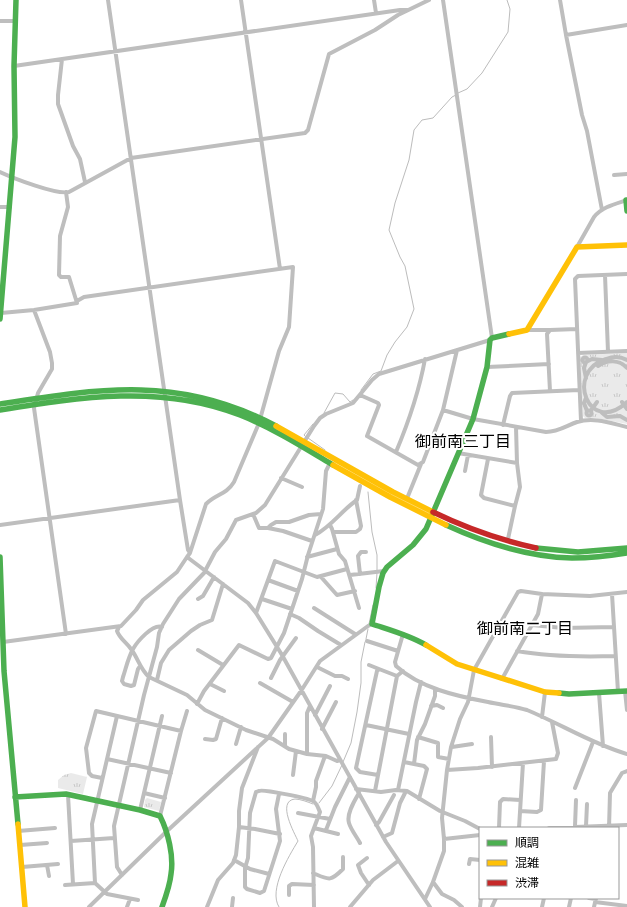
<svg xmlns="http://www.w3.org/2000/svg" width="627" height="907" font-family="Karla,'Noto Sans JP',sans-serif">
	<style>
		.park { fill: url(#park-tufts) }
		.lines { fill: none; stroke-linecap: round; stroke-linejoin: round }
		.stream { stroke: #bcbcbc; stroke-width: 1 }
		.street { stroke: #bebebe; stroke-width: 4 }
		.fast { stroke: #4caf50; stroke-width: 5.5 }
		.slow { stroke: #ffc107; stroke-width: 5.5 }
		.jam { stroke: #c62828; stroke-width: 5.5 }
		.labels { text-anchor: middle; stroke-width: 4; stroke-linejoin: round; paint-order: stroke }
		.neighbourhood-label { font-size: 16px; fill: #000; stroke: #fff }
	</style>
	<defs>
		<pattern id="park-tufts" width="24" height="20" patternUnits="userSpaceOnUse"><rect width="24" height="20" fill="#eaeaea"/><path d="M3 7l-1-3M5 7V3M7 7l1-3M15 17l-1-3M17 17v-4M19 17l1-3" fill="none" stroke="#c7c7c7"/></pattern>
	</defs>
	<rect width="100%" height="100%" fill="#fff"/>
	<path class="park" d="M627 353V424L596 418H585L583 416 580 357 583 355Z
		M71 773 87 777 83 794 58 788V780L64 775Z
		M147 798 161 802 159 811 144 807 145 800Z"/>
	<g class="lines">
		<path class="stream" d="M458 93 467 89 482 73 508 32 510 9 507 0
			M361 390 373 374 381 371 387 355 395 342 407 327 414 309 405 266 400 257 389 230 395 203 409 160 414 130 422 120 433 118 452 97 456 95
			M324 413 335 393 343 394 350 402 353 400
			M306 437 304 435 313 424
			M308 438 325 450
			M368 492 372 532 377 555V570
			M376 588 377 573
			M369 624 373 605
			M366 639 368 629
			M343 762 351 743 357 712 361 683V662L365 642
			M319 803 332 786 342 765
			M279 907C268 890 289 856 298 841 295 834 276 801 295 799 300 799 308 802 313 804"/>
		<path class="street" d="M108 0 180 500 188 550 190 553 187 557 248 603 256 613 282 655 386 842 430 907
			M241 0 280 269
			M374 0 376 13
			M443 0 492 338
			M560 0 566 35 627 25
			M0 21H15
			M566 35 582 115 587 131 602 210
			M62 59 58 95V104L73 146 80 159 85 182
			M14 66 400 10H408
			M0 172C13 178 56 195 69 192L131 158 305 133 308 130 329 54 375 30 398 15 429 0
			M614 175 627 174
			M0 207H10
			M577 247 594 217C602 207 615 204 627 200
			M605 275 608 352
			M77 301 84 297 293 267 289 327 279 351 259 423 234 482C226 495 216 494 206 504L190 553
			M34 310 50 352 52 363V369L38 393 34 408 66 634
			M1 313 34 310 77 303 69 277H61L59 275 60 236 68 207 66 192
			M527 330H550
			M578 353 627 351
			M582.5 360a2.5 2.5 0 1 1 5 0a2.5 2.5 0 1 1-5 0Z
			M627 360C620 356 614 356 606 359 564 372 589 437 627 402
			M598 366C607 360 619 359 627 368
			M487 367 549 364
			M586 378 584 368 586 362 592 359 602 360
			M550 391 547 334 550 330 577 329
			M360 395 378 403 379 405 367 436 418 465 423 462 443 410 457 350
			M586 398 584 403 587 411
			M622 402 627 409
			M592 409 597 402
			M443 410 473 419 546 432C558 432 566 426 577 422 594 417 610 423 627 427
			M586.5 413a2.5 2.5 0 1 1 5 0a2.5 2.5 0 1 1-5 0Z
			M601 412 607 417 620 416 627 420
			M581 421 575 279 578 276 627 274
			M503 425 510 396 512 393 579 390
			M396 452C409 421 419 392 425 359
			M458 453 517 463
			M488 459 481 495 484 498 515 506 520 487 517 463 516 427
			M465 471 468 455
			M281 478 302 487
			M408 496 421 464
			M253 514 259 528H268L283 531 312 541
			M0 525 180 500
			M330 525 332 529 339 554 345 561 359 608
			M268 528 271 525 276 522H289L309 515 321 514
			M333 532H356L360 529 361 526 356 500
			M315 535C332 526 342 510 357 500L360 486
			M508 539 515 506
			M307 557 337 549
			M360 574 358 556 361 552H366
			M350 575 384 571
			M321 577 337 595 355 591
			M268 580 298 591
			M612 594 618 692
			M198 599 203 596 214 577
			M262 599 292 609
			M314 608 355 634
			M256 613 275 561 317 577 347 569
			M290 614 299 618 318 631 341 645
			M532 625 563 628 614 627
			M119 627 117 631C120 639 126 642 131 649 138 658 140 669 149 677L187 695 205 710 246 730 273 739 289 749 307 754 326 756 337 761 340 760
			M403 634 395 662 396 666C420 688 456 696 488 702 501 705 515 706 527 710 561 724 592 744 627 754
			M367 641 398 651
			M3 642 121 626 136 610 143 600 177 572 187 557
			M198 650 223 665
			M517 651C550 657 582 657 615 656
			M369 665 379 669
			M140 666 138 669 134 685 131 686 124 684 122 681 123 677C126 668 128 658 133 649 137 642 153 623 162 627
			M317 667 335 676H342L348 679
			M271 678 280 660 296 638
			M502 679 538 614 542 594
			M157 680 161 663 169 650 191 631 200 625 212 620 223 584
			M260 683 293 702
			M210 684 224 691
			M625 691 627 710
			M599 693 603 746
			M197 704 204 691 239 645 241 646 268 659 271 658 284 633 302 579 308 555 323 509 326 471 330 463
			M431 706 437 705 443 708
			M315 715 330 686
			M117 716 92 824 95 883 107 894 138 900
			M542 717 545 692
			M366 725 409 734
			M322 729 336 702
			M181 731 187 711
			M418 737 438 743V757L449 759
			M491 737 492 767
			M205 739 213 740 216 739 222 718
			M236 744 241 727
			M285 746V734
			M452 747 472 744
			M307 754V713L310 706
			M107 759 171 773
			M404 762 424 766 427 769 419 799
			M414 764 417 740 425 724 435 696V689
			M447 770 478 768 556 759 558 753 552 722
			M293 775 296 751
			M378 775 360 772 356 768 375 680 377 671 379 669 397 676 403 671
			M102 778 92 776 89 773 86 748 96 711 181 731 160 816
			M575 788 593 742
			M356 789 381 792 396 790 407 791 440 811 465 821 480 829
			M398 790 416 702 421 682
			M375 791 397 676
			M144 793 162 716
			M359 793C355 800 346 814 349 823 351 830 357 837 360 843
			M279 794 276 809 280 841 264 891 260 893 247 889 245 887V868L248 858 250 813 256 792C257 792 258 791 259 791 263 789 307 798 313 801 317 803 318 808 320 812L311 836 313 847 314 907
			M68 795 73 884
			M313 801 316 787V781L325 756
			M140 810 144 793 165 798
			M520 811 537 812 541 810 544 761
			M298 813 330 819
			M376 825 379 822 394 795
			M575 826 576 800
			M586 826 587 804
			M239 827 255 829 280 834
			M314 828 338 834
			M499 828 500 802 503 799 520 800
			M519 828 523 763
			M549 828 627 825
			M609 828 610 793 622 773 627 771
			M326 830 335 807 350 777
			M18 831 55 828
			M383 837 392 833 400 803 406 791
			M444 839 480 835
			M71 841 114 838
			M20 845 47 843
			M367 858 358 865 361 873 369 885
			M234 860 250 869 269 874
			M469 864 470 859 480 860
			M47 865 49 876
			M22 867 58 864
			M313 873C329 880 330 882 343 869V857
			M122 875 117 867 114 826 144 695 157 647 159 633 163 624 179 599 204 573 215 552 226 539 236 520 256 513 265 505 314 426 320 418 326 414 353 403 372 380 379 374 490 340
			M433 882 442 894 454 900 462 907
			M65 885 95 883
			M289 895V886L292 884 314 885
			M589 898 596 899
			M425 899 433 882 444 851V839L442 818 447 770 451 747 460 719 468 702 474 670 518 592 521 591 542 594 590 596 627 592
			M595 902 627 906
			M89 907 166 832 268 738 301 691 320 661 368 626 372 624
			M127 907 130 899
			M207 907 218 880 233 863 236 855 239 827V811L242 788 258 747
			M232 907 233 898
			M350 907 373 880 398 861
			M480 907 481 898
			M492 907 496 898
			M542 907 544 898
			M569 907 571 898
			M594 907 596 898"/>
		<path class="fast" d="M626 200 627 211
			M0 319 15 137 14 66 16 0
			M0 404C101 388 181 375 276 426
			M0 410C80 397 162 384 240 415 273 428 303 447 333 465
			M446 525C485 543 529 557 572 558 591 558 609 556 627 553
			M536 548 578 552 627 548
			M0 557 4 671 18 824
			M426 645C409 635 390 630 372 624L379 587 383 573 387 567 413 545 426 529 473 419 487 367 490 340 492 338 509 334
			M559 693 569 694 627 691
			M15 797 66 794 140 810 160 816C168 832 174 856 171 874 170 885 166 896 162 907"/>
		<path class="slow" d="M509 334 527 330 577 247 627 245
			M276 426 393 492 433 512
			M333 465 390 497 446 525
			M426 645 457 664 545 692 559 693
			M18 824 25 907"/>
		<path class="jam" d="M433 512C466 528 500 540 536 548"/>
	</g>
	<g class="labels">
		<g class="neighbourhood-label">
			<text x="463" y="447">御前南三丁目</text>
			<text x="525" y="634">御前南二丁目</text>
		</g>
	</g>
	<rect x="479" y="827" width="140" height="72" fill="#ffffff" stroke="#999999"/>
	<rect x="487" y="840" width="20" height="6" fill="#4caf50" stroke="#999999"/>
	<text x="515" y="847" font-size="12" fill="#000000">順調</text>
	<rect x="487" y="860" width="20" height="6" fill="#ffc107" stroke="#999999"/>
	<text x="515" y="867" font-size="12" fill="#000000">混雑</text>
	<rect x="487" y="880" width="20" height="6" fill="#c62828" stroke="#999999"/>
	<text x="515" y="887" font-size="12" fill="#000000">渋滞</text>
</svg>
